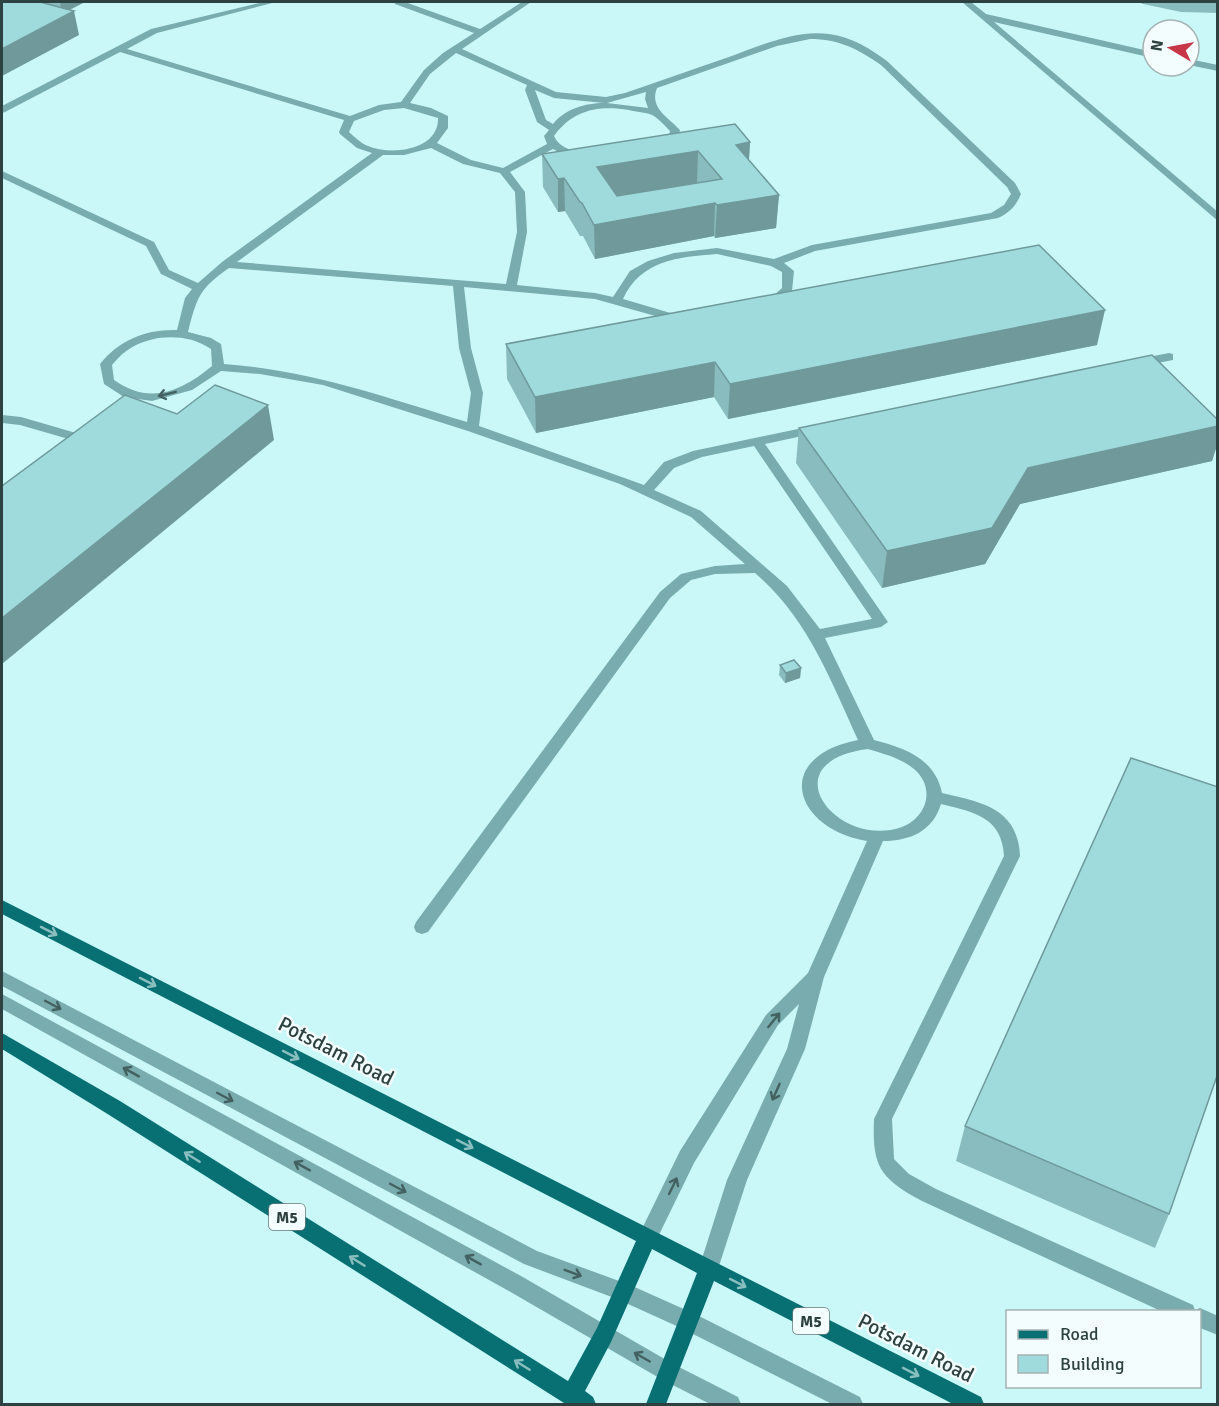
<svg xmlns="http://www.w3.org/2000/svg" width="1219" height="1406" font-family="Signika,sans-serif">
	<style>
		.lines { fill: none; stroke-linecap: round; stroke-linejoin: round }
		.minor { fill: #78acae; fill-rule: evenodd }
		.major { fill: #087073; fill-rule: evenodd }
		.wall { fill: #89bcbe }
		.shaded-wall { fill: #6f999b }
		.building { fill: #9fdbdd; stroke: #6f999b; stroke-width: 1.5; fill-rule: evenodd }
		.oneway { stroke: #446162 }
		.oneway2 { stroke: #8abebf }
		.labels { text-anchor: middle; stroke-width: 5; stroke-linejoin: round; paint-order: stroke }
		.shield { fill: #f4fdfd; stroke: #697979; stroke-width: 1.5 }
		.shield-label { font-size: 16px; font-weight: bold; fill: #2e4141 }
		.near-street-label { font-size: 21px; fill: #2e4141; stroke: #f4fdfd }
	</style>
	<rect width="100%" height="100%" fill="#caf8f9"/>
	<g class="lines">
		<path class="minor" d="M263 2H276L157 33 127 49 350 116 379 105 401 102 424 70 443 53 474 33 395 4 394 2H405L480 29 522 2H531L462 49 556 92 606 97 625 93C659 81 692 70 726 58 758 47 794 29 829 34 852 37 869 48 887 61L1015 183 1021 194C1016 206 1009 213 998 218L815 251 784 263 794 271 792 291 772 308 743 317 673 321 595 299 464 287 471 348 483 393 479 426 644 485 664 462 693 451 817 425 821 426 823 429 821 432 765 444 888 622 881 627 825 638 874 740C904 748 935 758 942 793 981 802 1018 808 1020 856L892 1119 894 1159 909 1174 936 1189 1193 1305 1195 1310 1200 1308 1218 1316V1335L1200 1328V1312H1163L922 1201C880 1178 872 1167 874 1119L1004 856C1002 817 974 812 941 804 933 831 910 841 883 841L824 977 805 1049 747 1180 716 1275 709 1277 702 1275 699 1268 727 1180 787 1049 799 1004 778 1025 694 1163 654 1245 647 1248 640 1245 637 1239 680 1151 766 1015 808 973 867 841C794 829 771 757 858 740 829 677 808 619 755 573L715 574 691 580 670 598 428 932 422 934 416 932 414 927 416 922 660 592 681 574 715 566 745 564 691 517 620 484 468 431 323 385 260 374 221 371 192 390 152 401 124 397 104 384 100 364C119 340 146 329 177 330L185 298 192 289 161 274 146 246 2 178V171L154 242 169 270 198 283 222 262 372 153 357 148 340 134 339 132 344 120 120 52 5 112 2 113V106L151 29ZM810 39C839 39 858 49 881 65L1007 187 1011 194 1004 205 991 213 812 245 774 259 717 248 674 253 648 261 630 271 613 297 595 293 517 285 527 232 525 192 510 172 553 149 566 156 587 158V154C574 151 560 149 554 136 573 110 598 105 629 110 636 112 646 112 652 115 658 118 665 126 670 131L669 136 658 147 667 149 678 139 680 130C668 117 649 108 657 88L777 46ZM456 53 527 85 525 90 537 122 549 130 544 136 547 144 503 168 471 160 437 143 448 128V116L431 108 410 103 430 74ZM535 90 554 98 604 103C585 103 565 109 553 124L546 120ZM646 92 645 99 648 108 607 103ZM404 108 438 118C439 150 392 156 368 146 360 143 355 137 349 132L354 121 384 110ZM431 148 463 164 500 173 515 192 517 232 506 284 237 262 383 155H404ZM717 254 771 266 782 272V288L764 304 738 312 674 314 623 299C641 260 678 257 717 254ZM229 268 453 286 459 348 471 393 467 422C385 397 310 370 224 364L221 344 211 338 188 332C197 297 199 289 229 268ZM158 338C178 336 194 338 211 349L212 366C181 392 149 405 114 380L112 365C125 349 138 342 158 338ZM754 446 872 619 820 629 787 586 701 511 654 490 674 468 702 457ZM868 749C884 754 901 758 914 769 936 788 927 817 902 827 837 850 768 762 868 749Z
			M962 2H971L986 14 1153 52V58L994 22 1218 212V221Z
			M1189 59 1218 65V71L1189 65Z
			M1169 353 1173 354V360L1137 367 1131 363 1133 360Z
			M2 415 21 417 76 433 78 436 72 440 20 425 2 423Z
			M2 971 537 1251 630 1285 695 1314 860 1397 863 1404H832L681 1328 617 1299 524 1264 2 986Z
			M2 994 521 1276 675 1365 738 1397 741 1404H710L661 1379 507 1290 2 1009Z"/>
		<path class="major" d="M2 900 981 1397 984 1404H953L714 1281 666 1404H646L697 1273 652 1249 611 1342 585 1391 593 1397 596 1404 564 1403 106 1113 2 1049V1033L120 1101 568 1381 597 1328 636 1241 2 914Z"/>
	</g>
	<path class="wall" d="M2 2H85L70 10 79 35Z
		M1138 2H1218V13L1181 12 1143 4Z
		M750 142 749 160 779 195 776 228 715 238 714 236 595 259 583 236H580L565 211 558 212 543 187 542 154Z
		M506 344 1097 345 728 419 714 397 536 433 507 379Z
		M1218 420V442L1212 461 1020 504 985 564 882 588 796 463 799 428Z
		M780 665 801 668 800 678 785 683 779 675Z
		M965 1126 1169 1214 1155 1248 956 1161Z"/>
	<path class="shaded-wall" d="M60 2H85L62 13Z
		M74 11 79 35 2 76V49Z
		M750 142 748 175 736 145Z
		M698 151 697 183 598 199 597 167Z
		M564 178 565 211 558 212V179Z
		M779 195 776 228 715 238 717 205Z
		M715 203 714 236 595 259 594 225Z
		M1105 310 1097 345 728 419 730 384Z
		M715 362 714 397 536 433 535 397Z
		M268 405 274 440 2 664V618Z
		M1218 426V442L1212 461 1020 504 985 564 882 588 887 551 1028 468Z
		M801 668 800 678 785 683 786 673Z"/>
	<path class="building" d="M2 2H40L74 11 2 49Z
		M735 124 750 142 736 145 779 195 717 205 715 203 594 225 582 203 580 202 564 178 558 179 542 154ZM698 151 722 179 617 196 597 167Z
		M1039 245 1105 310 730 384 715 362 535 397 506 344Z
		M1152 355 1218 420V426L1028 468 992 528 887 551 799 428Z
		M215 385 268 405 2 618V486L125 395 177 414Z
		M794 660 801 668 786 673 780 665Z
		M1131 758 1218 787V1073L1169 1214 965 1126Z"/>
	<defs><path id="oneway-shaft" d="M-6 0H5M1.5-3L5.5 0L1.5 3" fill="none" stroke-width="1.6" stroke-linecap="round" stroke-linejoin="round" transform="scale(1.5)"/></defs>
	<g class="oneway">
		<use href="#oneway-shaft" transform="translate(167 394) rotate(166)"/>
		<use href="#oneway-shaft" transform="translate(53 1005) rotate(28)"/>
		<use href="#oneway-shaft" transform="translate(774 1020) rotate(-51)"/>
		<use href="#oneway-shaft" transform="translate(131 1072) rotate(-151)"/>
		<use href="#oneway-shaft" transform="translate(776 1092) rotate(114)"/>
		<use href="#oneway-shaft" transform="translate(225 1097) rotate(28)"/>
		<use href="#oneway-shaft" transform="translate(302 1166) rotate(-151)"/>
		<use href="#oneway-shaft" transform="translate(673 1186) rotate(-64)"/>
		<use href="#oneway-shaft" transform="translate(398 1188) rotate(28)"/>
		<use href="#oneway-shaft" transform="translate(473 1260) rotate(-151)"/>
		<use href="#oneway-shaft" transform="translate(573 1273) rotate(21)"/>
		<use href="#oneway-shaft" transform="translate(642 1357) rotate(-150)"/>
	</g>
	<g class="oneway2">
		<use href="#oneway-shaft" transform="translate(49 931) rotate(27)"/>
		<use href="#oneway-shaft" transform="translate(148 982) rotate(27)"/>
		<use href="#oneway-shaft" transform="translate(291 1055) rotate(27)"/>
		<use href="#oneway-shaft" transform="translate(465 1144) rotate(27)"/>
		<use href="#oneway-shaft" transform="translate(192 1157) rotate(-148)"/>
		<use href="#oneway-shaft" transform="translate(357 1261) rotate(-148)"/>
		<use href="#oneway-shaft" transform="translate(738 1283) rotate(27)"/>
		<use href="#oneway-shaft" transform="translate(522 1365) rotate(-148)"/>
		<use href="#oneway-shaft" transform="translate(911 1372) rotate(27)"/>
	</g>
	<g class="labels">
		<g class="shield">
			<rect x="269" y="1204" width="36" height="26" rx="4.5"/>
			<rect x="793" y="1308" width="36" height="26" rx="4.5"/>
		</g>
		<g class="shield-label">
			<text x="287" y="1223">M5</text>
			<text x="811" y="1327">M5</text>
		</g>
		<g class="near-street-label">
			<text transform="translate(336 1051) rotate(27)" y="7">Potsdam Road</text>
			<text transform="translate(916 1348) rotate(27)" y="7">Potsdam Road</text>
		</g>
	</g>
	<rect width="1219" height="1406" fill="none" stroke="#2e4141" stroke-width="6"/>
	<rect x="1006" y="1310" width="195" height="78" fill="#f4fdfd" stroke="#a5b2b2" stroke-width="1.5"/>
	<rect x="1018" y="1330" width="30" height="9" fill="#087073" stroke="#a5b2b2" stroke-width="1.5"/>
	<text x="1060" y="1340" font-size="18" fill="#2e4141">Road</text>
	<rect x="1018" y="1355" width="30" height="18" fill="#9fdbdd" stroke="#a5b2b2" stroke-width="1.5"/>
	<text x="1060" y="1370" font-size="18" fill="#2e4141">Building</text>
	<g transform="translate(1171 48) rotate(280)"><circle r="28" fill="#f4fdfd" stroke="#a5b2b2" stroke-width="1.5"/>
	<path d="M0-4.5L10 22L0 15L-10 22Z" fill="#c73647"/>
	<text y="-9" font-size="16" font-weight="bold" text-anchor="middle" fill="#2e4141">N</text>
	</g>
</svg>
